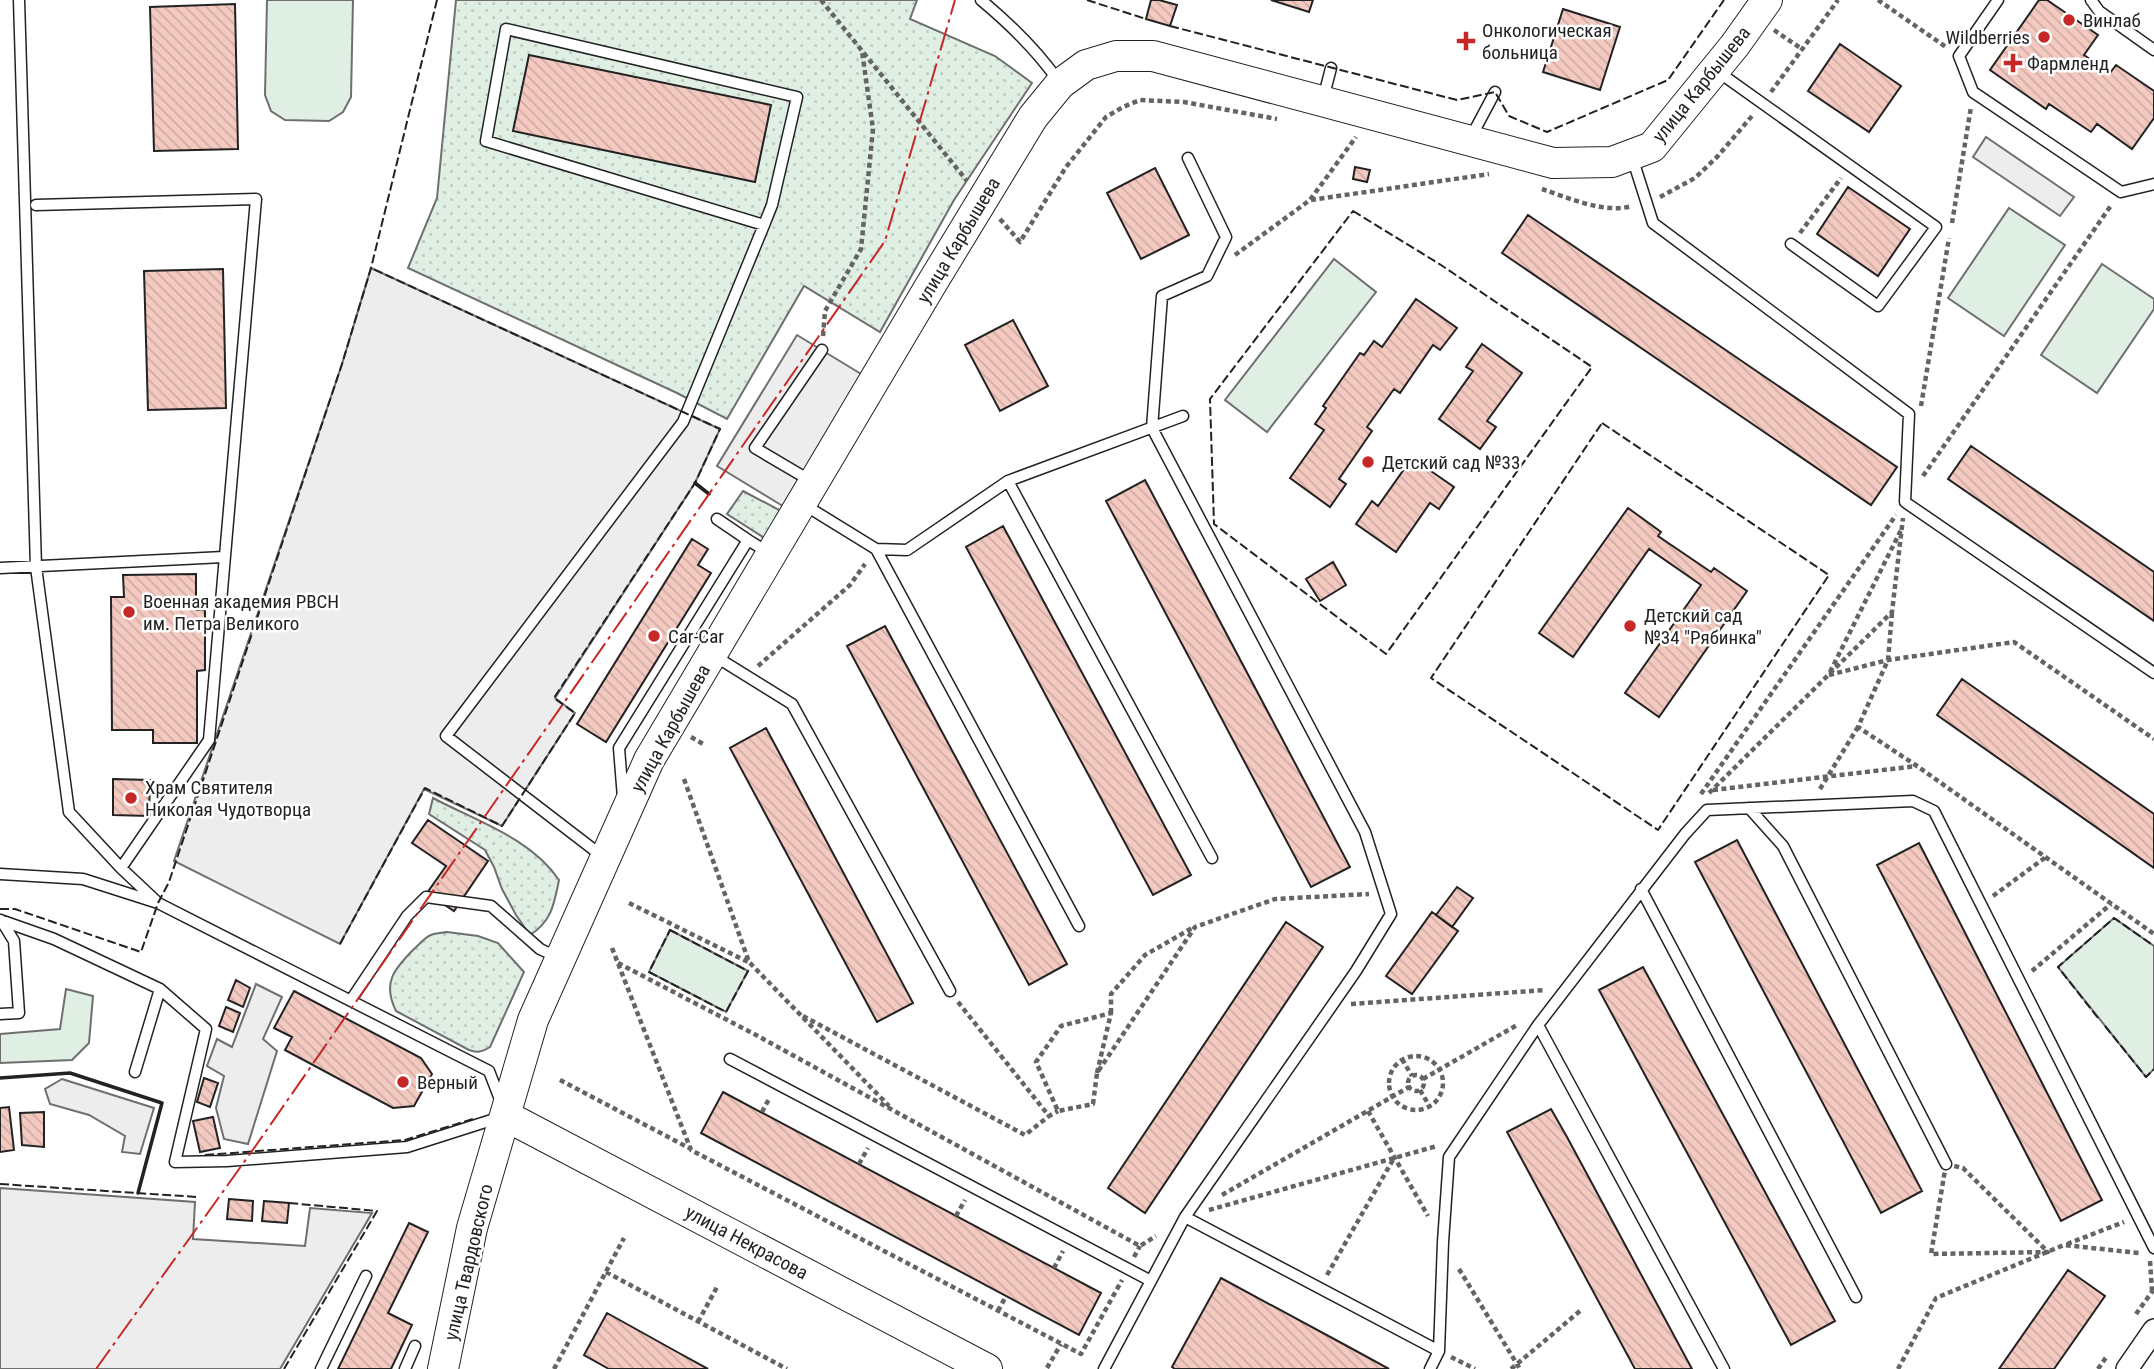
<svg xmlns="http://www.w3.org/2000/svg" width="2154" height="1369" font-family="'Roboto Condensed',sans-serif">
	<style>
		.grass { fill: url(#grass-dots); stroke: #6f6f6f; stroke-width: 2 }
		.park { fill: #e0efe3; stroke: #6f6f6f; stroke-width: 2 }
		.parking { fill: #ededed; stroke: #6f6f6f; stroke-width: 2 }
		.building { fill: url(#building-back-hatch); stroke: #222; stroke-width: 2 }
		.lines { fill: none; stroke-linecap: round; stroke-linejoin: round }
		.lane-casing { stroke: #222; stroke-width: 13 }
		.street-casing { stroke: #222; stroke-width: 24 }
		.secondary-casing { stroke: #222; stroke-width: 32 }
		.path { stroke: #646464; stroke-width: 4.5; stroke-dasharray: 5 3.5; stroke-linecap: butt }
		.lane { stroke: #fff; stroke-width: 10 }
		.street { stroke: #fff; stroke-width: 21 }
		.secondary { stroke: #fff; stroke-width: 30 }
		.fence { stroke: #222; stroke-width: 2; stroke-dasharray: 9 3.5; stroke-linecap: butt }
		.wall { stroke: #222; stroke-width: 3.5 }
		.power { stroke: #c62828; stroke-width: 2; stroke-dasharray: 24 5 3.5 5; stroke-linecap: butt }
		.poi-dot { fill: #c62828; stroke: #fff; stroke-width: 2.5 }
		.labels { text-anchor: middle; stroke-width: 5; stroke-linejoin: round; paint-order: stroke }
		.poi-label { font-size: 19px; fill: #222; stroke: #fff; text-anchor: start }
		.street-label { font-size: 19px; fill: #222; stroke: #fff }
	</style>
	<defs>
		<pattern id="grass-dots" width="8" height="8" patternUnits="userSpaceOnUse" patternTransform="scale(1.75)"><rect width="8" height="8" fill="#e0efe3"/><path d="M2 2h.1M6 6h.1" fill="none" stroke="#c0cdc2" stroke-width="1.8" stroke-linecap="round"/></pattern>
		<pattern id="building-back-hatch" width="6" height="6" patternUnits="userSpaceOnUse" patternTransform="scale(1.75)"><rect width="6" height="6" fill="#f3c9c0"/><path d="M-1 5l2 2M0 0l6 6M5-1l2 2" fill="none" stroke="#d0aca5"/></pattern>
	</defs>
	<rect width="100%" height="100%" fill="#fff"/>
	<path class="grass" d="M456 0H917L910 19 995 56 1032 83 954 200 880 332 804 286 727 419 677 393 408 268 437 198Z
		M743 491 783 512 766 539 727 514Z
		M433 798C476 821 531 838 559 880 554 904 552 921 530 935L516 915 502 889 494 867 485 850 429 814Z
		M447 932 478 936 498 943 524 972 490 1047C482 1052 477 1053 469 1050L396 1011C382 983 394 969 414 949 419 945 425 937 431 935 436 933 442 933 447 932Z"/>
	<path class="park" d="M267 0H353L351 97 343 112 329 121 285 120 271 111 265 95Z
		M2009 208 2065 245 2004 336 1948 298Z
		M1334 259 1376 292 1267 432 1225 400Z
		M2102 264 2154 299V309L2097 393 2041 355Z
		M2114 918 2154 946V1069L2146 1077 2058 967Z
		M670 930 748 971 726 1012 649 972Z
		M66 989 93 996 89 1043 72 1060 0 1063V1034L60 1029Z"/>
	<path class="parking" d="M1986 137 2074 197 2060 216 1973 157Z
		M371 268 720 429 695 483 555 698 575 713 502 826 424 789 340 944 174 861 342 364Z
		M797 335 866 377 786 508 717 466Z
		M256 984 282 997 263 1039 277 1051 248 1144 224 1139 216 1108 224 1076 207 1066 217 1039 232 1047Z
		M62 1079 154 1108 140 1154 122 1152 125 1136 89 1115 50 1104 45 1089Z
		M0 1188 195 1202 193 1239 305 1246 310 1208 372 1213 280 1369H0Z"/>
	<path class="building" d="M1151 0H1159L1177 5 1170 26 1146 19Z
		M1271 0H1313L1309 12Z
		M2039 0H2047L2098 35 2084 55 2110 73 2116 65 2154 91V118L2132 149 2097 124 2091 132 2049 104 2046 109 1990 70Z
		M235 4 238 149 154 151 150 7Z
		M1563 9 1620 27 1600 90 1543 72Z
		M1840 44 1901 86 1869 132 1808 91Z
		M529 55 771 105 755 182 513 131Z
		M1355 167 1370 170 1367 182 1353 179Z
		M1155 168 1189 235 1141 259 1107 193Z
		M1848 187 1910 229 1878 276 1817 234Z
		M1528 215 1897 467 1871 505 1502 253Z
		M223 269 226 408 148 410 144 271Z
		M1416 299 1457 328 1440 350 1433 345 1400 393 1394 389 1367 427 1372 431 1339 479 1346 484 1330 507 1290 478 1324 430 1315 424 1326 408 1323 406 1360 353 1364 355 1374 341 1382 347Z
		M1013 320 1048 386 1000 411 965 345Z
		M1482 344 1522 373 1487 421 1496 427 1480 449 1439 419 1473 371 1466 367Z
		M1971 446 2154 572V621L1948 479Z
		M1412 458 1454 487 1439 509 1430 503 1396 552 1356 524 1372 501 1378 506Z
		M1145 480 1350 867 1311 887 1106 501Z
		M1628 508 1661 532 1658 536 1711 572 1714 568 1747 591 1659 717 1625 693 1701 585 1649 549 1573 657 1539 633Z
		M1003 526 1191 875 1153 895 966 547Z
		M692 539 708 549 698 565 711 573 606 742 577 724Z
		M1333 562 1346 585 1320 601 1306 579Z
		M196 574V610H205V670L197 671V743H153V730H112L111 597H124L123 575Z
		M885 626 1067 964 1029 985 847 646Z
		M1962 679 2154 814V868L1937 715Z
		M766 728 913 1003 877 1022 730 748Z
		M113 779 150 780 149 816 113 815Z
		M428 820 488 861 454 911 427 893 446 866 412 843Z
		M1737 840 1922 1191 1881 1213 1695 862Z
		M1919 843 2102 1200 2061 1221 1877 865Z
		M1457 887 1473 898 1452 927 1436 915Z
		M1432 912 1458 931 1412 994 1386 976Z
		M1286 922 1323 947 1145 1213 1108 1188Z
		M1643 967 1835 1321 1791 1345 1599 990Z
		M236 980 250 988 243 1007 228 1000Z
		M294 991 421 1058 432 1074 414 1106 393 1108 285 1050 292 1037 274 1028Z
		M226 1007 240 1013 233 1032 219 1026Z
		M204 1078 218 1083 210 1107 197 1102Z
		M723 1092 1101 1293 1079 1335 701 1133Z
		M9 1107 14 1150 0 1152V1108Z
		M1551 1109 1567 1137 1692 1369H1635L1507 1132Z
		M44 1112V1147L22 1145 20 1113Z
		M213 1117 220 1148 200 1152 193 1121Z
		M229 1199 253 1201 252 1221 227 1219Z
		M264 1201 289 1203 287 1223 262 1221Z
		M409 1223 428 1232 388 1313 412 1325 391 1369H338Z
		M2068 1270 2105 1296 2054 1369H1999Z
		M1221 1278 1347 1346 1389 1369H1175L1172 1367Z
		M607 1313 679 1353 708 1369H609L584 1355Z"/>
	<g class="lines">
		<g class="lane-casing">
			<path id="lane" d="M19 0 36 567 69 812 121 868
				M981 0C1011 25 1037 50 1059 82
				M1998 0 1959 56 1973 92 2121 192 2154 184
				M2091 0 2099 11 2154 50
				M1717 71 1936 227 1878 306 1791 244
				M1323 99 1331 68
				M1470 139 1495 92
				M1632 157 1653 223 1909 414 1905 502 2154 673
				M36 205 256 199 209 740 121 868 156 901
				M811 481 755 448 822 350
				M1008 481 1212 858
				M803 504 876 549 1079 926
				M717 519 748 540
				M876 549 907 550 1008 481 1183 416
				M0 568 224 557
				M713 655 792 704 950 991
				M623 798 619 748 748 540 769 553
				M1749 808 1783 846 1946 1164
				M602 856 446 736 683 422 764 225 772 205 797 97 506 29 486 141 764 225
				M0 874 83 879 158 903 489 1071 501 1102
				M1641 889 1856 1297
				M0 920 54 939 160 989 206 1029 175 1162 227 1161 407 1147 501 1117
				M351 1000 407 916 426 897 491 906 540 949 559 958
				M0 1014 19 1013 14 941 1 920
				M1538 1025 1724 1369
				M730 1059 1151 1281
				M135 1072 160 989
				M1185 1217 1356 971 1391 914 1365 832 1152 428 1162 296 1207 276 1226 237 1188 158
				M321 1369 366 1276
				M405 1369 415 1346
				M1104 1369 1185 1217 1439 1351
				M1430 1369 1439 1351 1443 1242 1449 1157 1538 1025 1685 834 1707 810 1913 801 1934 811 2154 1248"/>
		</g>
		<g class="street-casing">
			<path id="street" d="M2127 1369 2154 1330"/>
		</g>
		<g class="secondary-casing">
			<path id="secondary" d="M506 1116 987 1369
				M443 1369 472 1228 533 1020 649 760 929 288 1033 117 1060 84 1086 65 1116 56H1153L1553 163 1612 162 1652 147 1735 45 1767 0"/>
		</g>
		<path class="path" d="M821 0 967 181
			M1878 0 1946 47
			M1774 30 1802 49
			M1771 92 1838 0
			M1542 189C1569 198 1604 214 1632 206
			M1660 197 1695 178 1717 157 1752 116
			M1311 200 1489 174
			M1000 219 1020 242 1066 167 1106 117 1123 107 1140 100 1184 102 1277 119
			M1952 223 1971 107
			M1800 233 1841 178
			M1235 255 1310 200 1356 137
			M823 336 825 311 861 249 873 129 862 51
			M1921 406 1949 238
			M1923 476 2112 204
			M1892 613 1888 660 1858 727 1917 766 2154 934
			M758 666 850 585 865 564
			M1830 672 1901 530
			M1829 675 1888 660 2014 642 2154 739
			M691 737 705 745
			M684 779 749 962 889 1106
			M1820 789 1858 727
			M1713 790 1917 766
			M1709 793 1892 612 1903 518
			M1701 794 1896 515
			M1993 896 2046 857
			M629 903 748 962
			M612 948 691 1150 1081 1354 1122 1280
			M618 963 756 1035 1140 1246 1156 1236
			M2032 971 2111 904
			M958 1002 1049 1116 1058 1111
			M1351 1004 1545 990
			M1111 1013V994L1145 955 1194 927
			M803 1016 1025 1135 1049 1116
			M1389 1083a27 27 0 1 1 54 0a27 27 0 1 1-54 0Z
			M1402 1059 1412 1076
			M1097 1073 1111 1013 1061 1026 1036 1062 1058 1111 1093 1104 1097 1073 1195 927 1275 899 1369 894
			M1408 1083a8 8 0 1 1 16 0a8 8 0 1 1-16 0Z
			M1423 1079 1517 1025
			M560 1080 691 1149
			M1420 1090 1430 1107
			M1368 1111 1428 1216
			M762 1112 770 1097
			M859 1164 868 1148
			M1946 1164 1963 1168 2048 1252 1931 1254Z
			M1222 1195 1409 1087
			M1209 1210 1437 1146
			M956 1216 965 1200
			M2067 1244 2124 1222
			M1134 1257 1140 1246
			M2150 1261 2152 1291
			M1054 1268 1063 1251
			M1459 1269 1520 1369
			M606 1272 787 1369
			M1327 1275 1394 1158
			M998 1311 1006 1296
			M2136 1314 2154 1289
			M698 1322 717 1287
			M1451 1357 1475 1369
			M1047 1368 1061 1344
			M554 1369 624 1238
			M1511 1369 1580 1311
			M1898 1369 1936 1298 2064 1245 2139 1253
			M2098 1369 2107 1356"/>
		<use href="#lane" class="lane"/>
		<use href="#street" class="street"/>
		<use href="#secondary" class="secondary"/>
		<path class="fence" d="M1087 0 1146 19
			M1170 26 1457 100 1495 92 1509 116 1547 132 1668 80 1724 0
			M1353 211 1441 265 1592 367 1386 654 1214 524 1210 399Z
			M1602 423 1829 575 1658 830 1431 678Z
			M0 909H15L141 952 158 903 169 882 342 364 371 268 437 0
			M670 930 748 971 726 1012 649 972Z
			M340 944 425 788 502 826 575 713 554 698 695 483 720 429 371 268
			M2098 1018 2058 967 2114 918 2154 946
			M2105 1026 2146 1077 2154 1069
			M205 1155 405 1140 476 1118
			M0 1184 197 1197
			M284 1369 377 1211 289 1203"/>
		<path class="wall" d="M695 483 709 494
			M0 1078 70 1073 162 1103 138 1193"/>
		<path class="power" d="M96 1369 257 1144 885 241 955 0"/>
	</g>
	<g class="poi-dot">
		<circle cx="2069" cy="20" r="7"/>
		<circle cx="2044" cy="37" r="7"/>
		<path d="M1462.5 30.5h7v7h7v7h-7v7h-7v-7h-7v-7h7z"/>
		<path d="M2009.5 52.5h7v7h7v7h-7v7h-7v-7h-7v-7h7z"/>
		<circle cx="1368" cy="462" r="7"/>
		<circle cx="129" cy="612" r="7"/>
		<circle cx="1630" cy="626" r="7"/>
		<circle cx="654" cy="636" r="7"/>
		<circle cx="131" cy="798" r="7"/>
		<circle cx="403" cy="1082" r="7"/>
	</g>
	<g class="labels">
		<g class="poi-label">
			<text x="2083" y="27">Винлаб</text>
			<text x="1482" y="37">Онкологическая<tspan x="1482" dy="22">больница</tspan></text>
			<text x="2030" y="44" text-anchor="end">Wildberries</text>
			<text x="2027" y="70">Фармленд</text>
			<text x="1382" y="469">Детский сад №33</text>
			<text x="143" y="608">Военная академия РВСН<tspan x="143" dy="22">им. Петра Великого</tspan></text>
			<text x="1644" y="622">Детский сад<tspan x="1644" dy="22">№34 "Рябинка"</tspan></text>
			<text x="668" y="643">Car-Car</text>
			<text x="145" y="794">Храм Святителя<tspan x="145" dy="22">Николая Чудотворца</tspan></text>
			<text x="417" y="1089">Верный</text>
		</g>
		<g class="street-label">
			<text transform="translate(1701 84) rotate(-51)" y="7">улица Карбышева</text>
			<text transform="translate(958 240) rotate(-59)" y="7">улица Карбышева</text>
			<text transform="translate(670 728) rotate(-61)" y="7">улица Карбышева</text>
			<text transform="translate(747 1242) rotate(28)" y="7">улица Некрасова</text>
			<text transform="translate(468 1262) rotate(-77)" y="7">улица Твардовского</text>
		</g>
	</g>
</svg>
